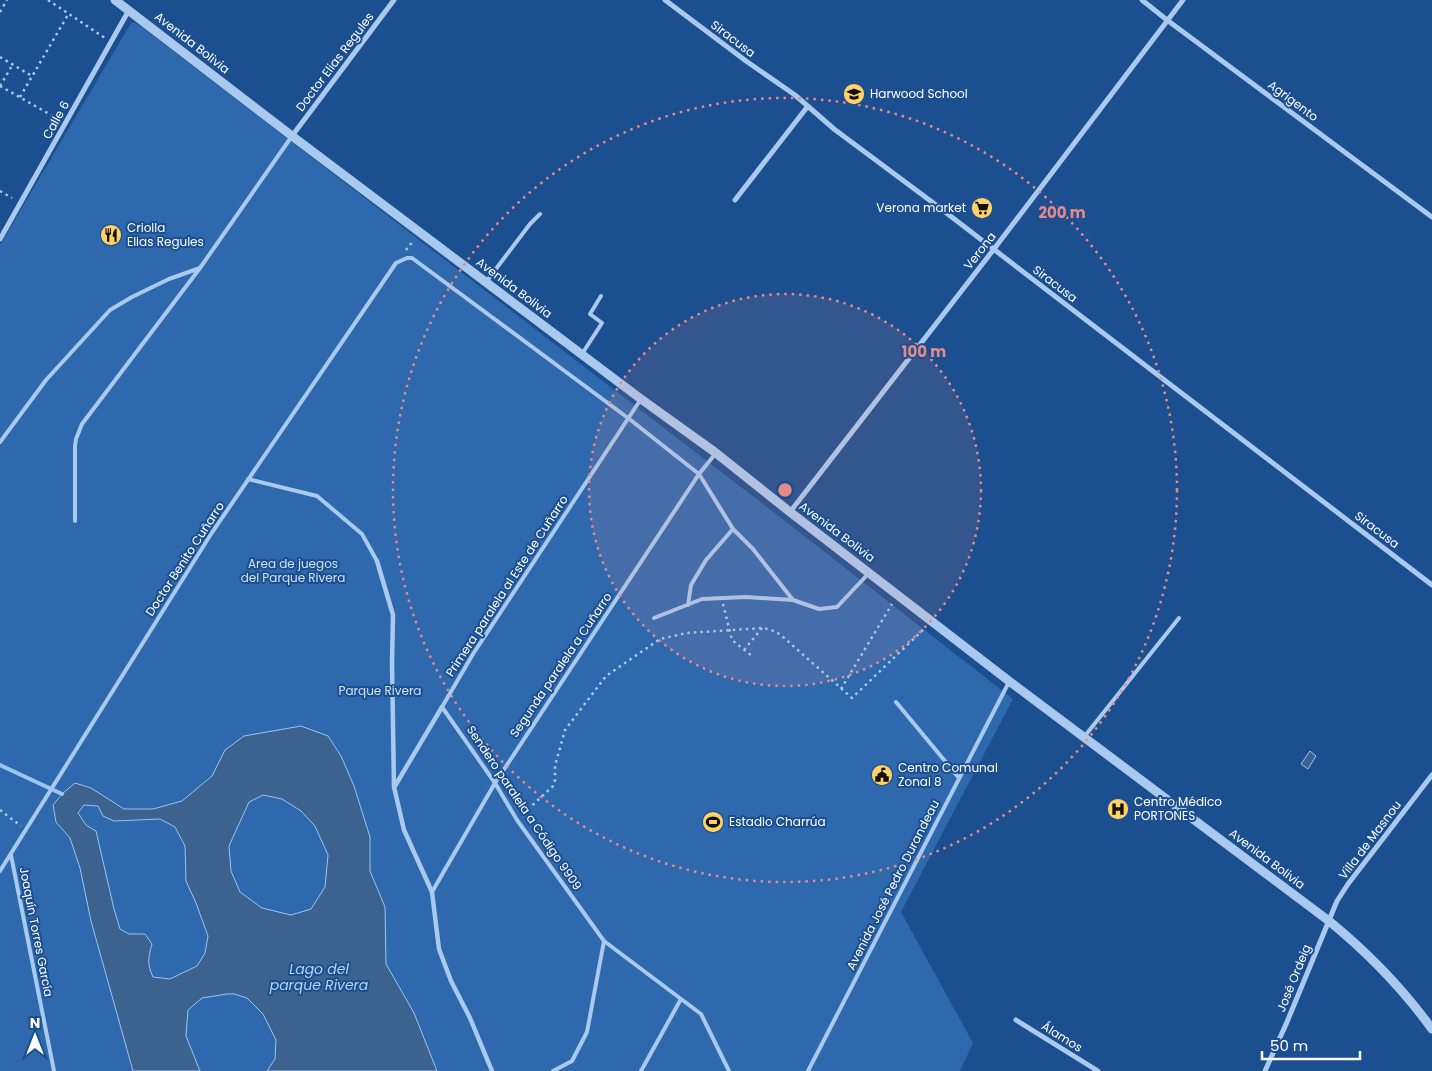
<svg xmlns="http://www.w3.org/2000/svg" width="1432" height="1071" font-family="Poppins,sans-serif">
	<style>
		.green { fill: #2e69ad }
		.water { fill: #3c6290; stroke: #9cc4f0; fill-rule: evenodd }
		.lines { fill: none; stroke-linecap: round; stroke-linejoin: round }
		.stream { stroke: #9cc4f0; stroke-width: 4 }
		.path { stroke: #a9c9ee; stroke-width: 2.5; stroke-dasharray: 2.5 4; stroke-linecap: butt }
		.service { stroke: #a9c9ee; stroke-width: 4 }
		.pedestrian { stroke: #a9c9ee; stroke-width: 4.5 }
		.minor { stroke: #a9c9ee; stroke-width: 5 }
		.tertiary { stroke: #a9c9ee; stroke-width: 9 }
		.ring { fill: none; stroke: #e88989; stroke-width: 2.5; stroke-dasharray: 2.5 5 }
		.labels { text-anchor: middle; stroke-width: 4; stroke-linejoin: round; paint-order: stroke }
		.street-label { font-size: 12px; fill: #fff; stroke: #1b4f8f }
		.poi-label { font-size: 12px; fill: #fff; stroke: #1b4f8f; text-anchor: start }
		.park-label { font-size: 12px; fill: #cfe3fa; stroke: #1b4f8f }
		.water-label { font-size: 14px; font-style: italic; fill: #b5d3f5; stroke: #1b4f8f }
		.centre { fill: #e88989; stroke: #1b4f8f; stroke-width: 2.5 }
		.ring-label { font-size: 15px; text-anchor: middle; font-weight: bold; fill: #e88989; stroke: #1b4f8f; stroke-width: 4; stroke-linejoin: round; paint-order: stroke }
	</style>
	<rect width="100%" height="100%" fill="#1b4f8f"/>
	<path class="green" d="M131 23H135L142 27 776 514 1013 699 901 912 973 1043 960 1071H0V245Z"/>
	<path class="water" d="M301 726 328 736 341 756 354 786 370 837V871L385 907 386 964 414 1013 437 1071H267L275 1059 276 1040 263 1014 247 998 234 994H227L202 998 188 1010 186 1036 200 1071H133L91 921 80 868 70 838 56 822 53 805 62 794 75 783 91 788 124 809H153L182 801 212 776 225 750 244 736ZM263 795 282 799 301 811 315 826 328 855 325 887 311 909 291 915 262 908 240 892 231 871 229 846 238 826 249 802ZM84 805 98 806 103 816 114 821 160 819 175 827 185 846 186 881 196 903 208 936 205 953 197 966 170 979 153 977C147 964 148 958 152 944L145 934H129L120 929 114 909 96 831 86 825 78 813Z
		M1310 751 1316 756 1308 769 1301 764Z"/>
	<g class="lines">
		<path class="stream" d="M0 765 62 794"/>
		<path class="path" d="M48 0 105 38
			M0 12 7 0
			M0 57 32 76
			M0 86 58 119
			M0 86 13 64
			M20 97 69 13
			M0 191 12 198
			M406 250 413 241
			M723 604 732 640 752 656
			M744 650 762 628
			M841 689 892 604
			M0 810 21 826
			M523 814 553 786 555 780V766L565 730 606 676 660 639 687 633 762 628C770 629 775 631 782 636L852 698 925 628"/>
		<path class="service" d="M486 282 530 224 540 214
			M582 354 602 323 590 314 601 296
			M641 399 473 654 442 707 495 783 517 820 604 941 701 1014 729 1071
			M0 442 46 380 110 310 132 297 169 279 200 268
			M248 479 317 496 362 534 377 561
			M75 521V446L76 439 82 424 200 268 292 136
			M688 605 691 585 706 560 733 529
			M654 618 702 599 746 597 793 600
			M896 702 959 778
			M1084 737 1179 618
			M11 855 54 1071
			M0 871 211 534 396 263 407 258H412L628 418 699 474 733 529 753 549 793 600 819 609 837 607 869 573
			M432 892 495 783 699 474 716 453
			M553 1071 572 1061 587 1032 604 941
			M641 1071 681 999
			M808 1071 1009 682"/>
		<path class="pedestrian" d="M377 561 393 615 392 662 394 787 404 830 432 892 439 949 451 981 470 1018 492 1071
			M395 786 442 707"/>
		<path class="minor" d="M665 0 746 61 795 95 834 129 936 205 1432 585
			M1142 0 1167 20 1432 217
			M292 136 394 0
			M735 200 808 106
			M0 239 129 10
			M790 512 994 249 1183 0
			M1016 1020 1098 1071
			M1265 1071 1287 1022 1337 901 1348 884 1432 775"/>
		<path class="tertiary" d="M115 0 292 136 641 399 716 453 790 512 1009 681 1329 921C1367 952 1403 989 1432 1029"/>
	</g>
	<circle cx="785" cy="490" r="196" fill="#e88989" fill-opacity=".12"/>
	<g class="ring">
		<circle cx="785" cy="490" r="196"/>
		<circle cx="785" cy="490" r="392"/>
	</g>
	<defs>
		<g id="school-disc" transform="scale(1.125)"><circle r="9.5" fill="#ffd166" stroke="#1b4f8f"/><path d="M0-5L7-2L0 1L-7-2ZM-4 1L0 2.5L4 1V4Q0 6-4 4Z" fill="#111"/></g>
		<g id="supermarket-disc" transform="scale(1.125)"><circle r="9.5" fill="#ffd166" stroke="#1b4f8f"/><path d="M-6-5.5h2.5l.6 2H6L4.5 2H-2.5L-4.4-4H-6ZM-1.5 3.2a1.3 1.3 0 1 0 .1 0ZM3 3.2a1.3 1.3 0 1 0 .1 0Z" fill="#111"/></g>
		<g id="restaurant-disc" transform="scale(1.125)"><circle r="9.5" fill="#ffd166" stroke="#1b4f8f"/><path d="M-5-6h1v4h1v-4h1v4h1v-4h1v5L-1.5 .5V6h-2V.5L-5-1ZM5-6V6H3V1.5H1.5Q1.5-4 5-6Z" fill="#111"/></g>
		<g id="civic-disc" transform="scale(1.125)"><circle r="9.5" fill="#ffd166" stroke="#1b4f8f"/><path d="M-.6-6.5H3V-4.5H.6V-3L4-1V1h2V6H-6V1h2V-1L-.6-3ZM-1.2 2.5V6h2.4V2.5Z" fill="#111"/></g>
		<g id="hospital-disc" transform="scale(1.125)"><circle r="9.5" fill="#ffd166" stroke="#1b4f8f"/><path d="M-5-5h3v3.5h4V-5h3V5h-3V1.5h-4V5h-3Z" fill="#111"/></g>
		<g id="stadium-disc" transform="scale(1.125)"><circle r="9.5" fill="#ffd166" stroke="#1b4f8f"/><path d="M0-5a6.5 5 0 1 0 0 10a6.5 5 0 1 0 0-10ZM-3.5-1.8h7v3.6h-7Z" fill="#111"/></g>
	</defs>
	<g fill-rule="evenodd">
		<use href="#school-disc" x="854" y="94"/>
		<use href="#supermarket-disc" x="982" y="208"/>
		<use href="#restaurant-disc" x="111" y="235"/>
		<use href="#civic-disc" x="882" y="775"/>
		<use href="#hospital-disc" x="1118" y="809"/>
		<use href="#stadium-disc" x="713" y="822"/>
	</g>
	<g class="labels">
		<g class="street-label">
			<text transform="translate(733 39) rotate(37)" y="4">Siracusa</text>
			<text transform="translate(192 43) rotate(38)" y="4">Avenida Bolivia</text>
			<text transform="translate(335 62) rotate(-53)" y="4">Doctor Elias Regules</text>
			<text transform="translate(1293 101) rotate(37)" y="4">Agrigento</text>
			<text transform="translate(56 120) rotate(-61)" y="4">Calle 6</text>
			<text transform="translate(980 251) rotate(-52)" y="4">Verona</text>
			<text transform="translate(1055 284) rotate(37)" y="4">Siracusa</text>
			<text transform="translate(514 288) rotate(37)" y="4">Avenida Bolivia</text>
			<text transform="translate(1377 530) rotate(37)" y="4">Siracusa</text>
			<text transform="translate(837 532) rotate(37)" y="4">Avenida Bolivia</text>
			<text transform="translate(185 559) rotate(-57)" y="4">Doctor Benito Cuñarro</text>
			<text transform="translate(507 586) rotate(-57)" y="4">Primera paralela al Este de Cuñarro</text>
			<text transform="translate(561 665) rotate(-56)" y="4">Segunda paralela a Cuñarro</text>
			<text transform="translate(524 808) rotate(56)" y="4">Sendero paralela a Código 9909</text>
			<text transform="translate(1370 840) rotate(-53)" y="4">Villa de Masnou</text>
			<text transform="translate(1267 859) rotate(37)" y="4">Avenida Bolivia</text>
			<text transform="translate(893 885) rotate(-63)" y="4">Avenida José Pedro Durandeau</text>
			<text transform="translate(36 932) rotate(79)" y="4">Joaquín Torres García</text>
			<text transform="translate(1294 978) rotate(-68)" y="4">José Ordeig</text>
			<text transform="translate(1062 1037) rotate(32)" y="4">Álamos</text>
		</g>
		<g class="poi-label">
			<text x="870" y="98">Harwood School</text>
			<text x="966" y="212" text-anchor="end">Verona market</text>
			<text x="127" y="232">Criolla<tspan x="127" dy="14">Elias Regules</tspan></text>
			<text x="898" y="772">Centro Comunal<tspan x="898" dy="14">Zonal 8</tspan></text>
			<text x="1134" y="806">Centro Médico<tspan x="1134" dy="14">PORTONES</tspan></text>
			<text x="729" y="826">Estadio Charrúa</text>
		</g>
		<g class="park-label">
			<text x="293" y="568">Area de juegos<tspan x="293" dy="14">del Parque Rivera</tspan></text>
			<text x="380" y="695">Parque Rivera</text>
		</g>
		<g class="water-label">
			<text x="319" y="974">Lago del<tspan x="319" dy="16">parque Rivera</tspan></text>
		</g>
	</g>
	<circle cx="785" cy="490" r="8" class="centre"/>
	<g class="ring-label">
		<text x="1062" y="218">200 m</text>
		<text x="924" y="357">100 m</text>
	</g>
	<g transform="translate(35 1036)" stroke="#1b4f8f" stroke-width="4" paint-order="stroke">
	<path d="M0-4L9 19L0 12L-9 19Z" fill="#ffffff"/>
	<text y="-8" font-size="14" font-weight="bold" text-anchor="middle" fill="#ffffff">N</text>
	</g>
	<path d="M1262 1051v8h98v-8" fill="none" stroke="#ffffff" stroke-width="2.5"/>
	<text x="1270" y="1051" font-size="15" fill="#ffffff" stroke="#1b4f8f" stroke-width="4" paint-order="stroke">50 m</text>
</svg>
